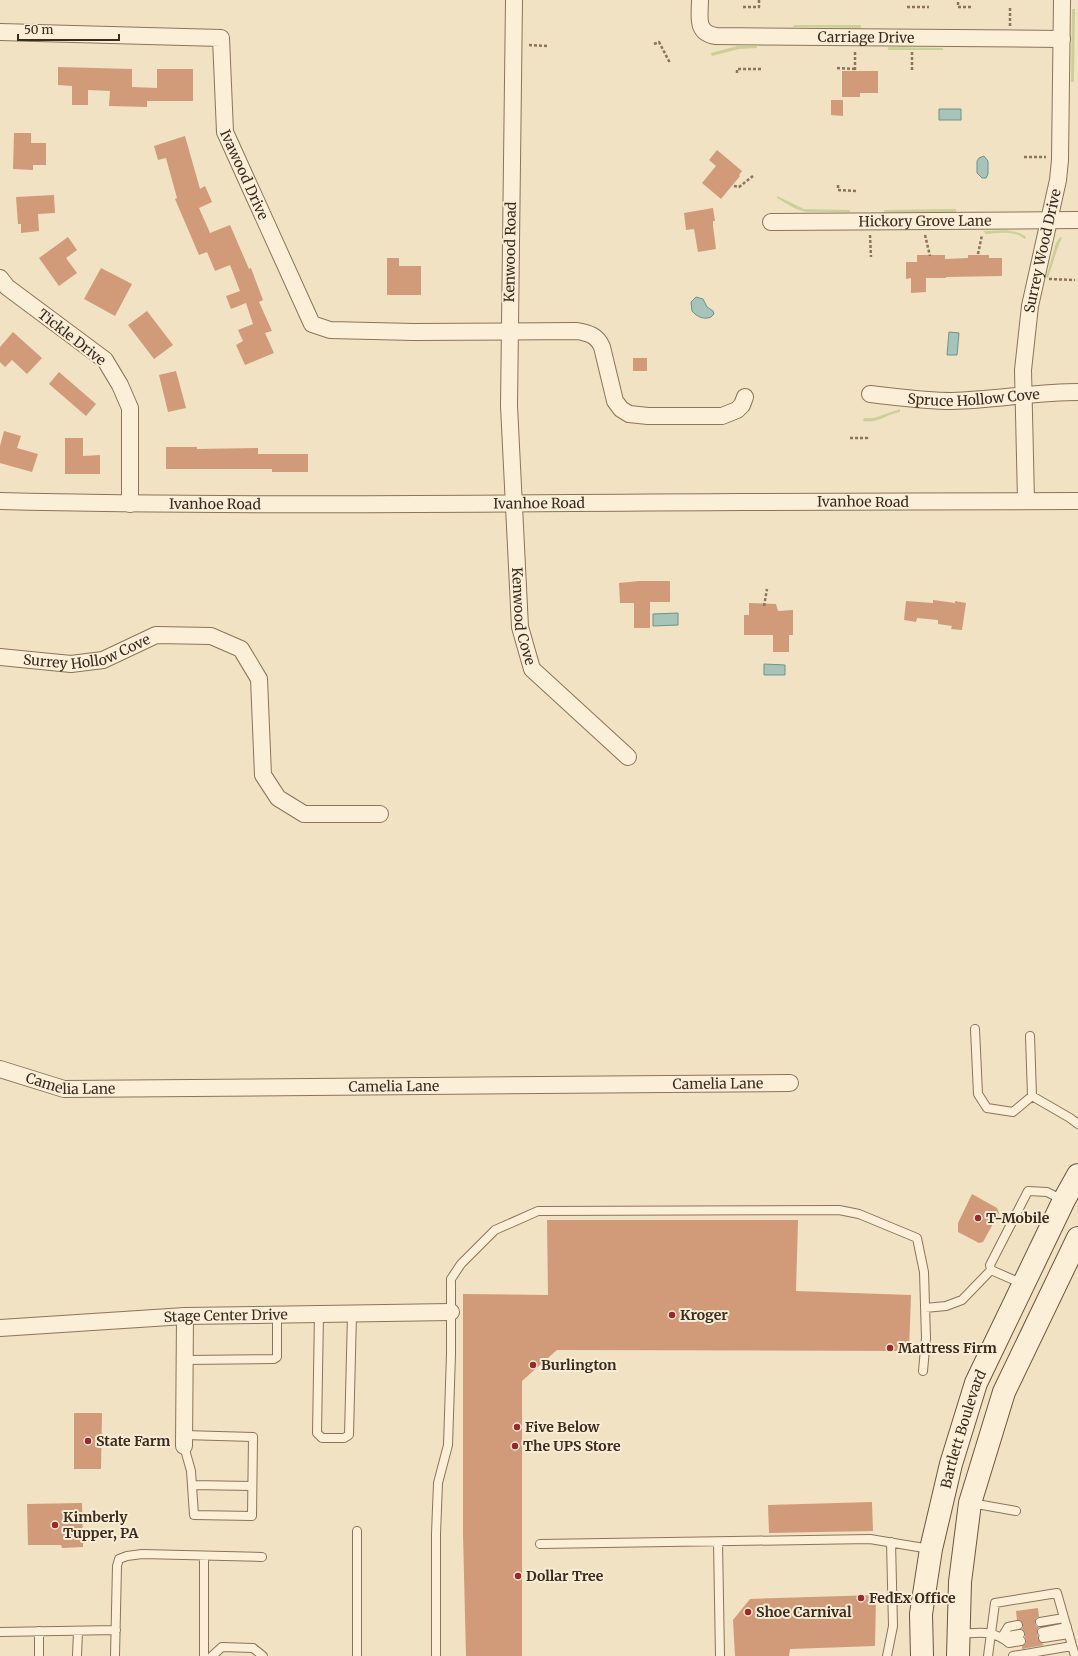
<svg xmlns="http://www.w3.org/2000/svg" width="1078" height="1656" font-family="Merriweather,serif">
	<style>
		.green { fill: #cbd097 }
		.water { fill: #a6c4ba; stroke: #6c9388 }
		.building { fill: #d19a78 }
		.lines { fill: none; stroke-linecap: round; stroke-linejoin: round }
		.lane-casing { stroke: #8d7359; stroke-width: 10 }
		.street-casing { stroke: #8d7359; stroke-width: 18 }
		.secondary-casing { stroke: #6e543c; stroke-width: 24 }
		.path { stroke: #8d7359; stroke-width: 2.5; stroke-dasharray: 3 2; stroke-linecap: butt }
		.lane { stroke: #fbefd8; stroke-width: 8 }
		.street { stroke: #fbefd8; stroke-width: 16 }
		.secondary { stroke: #fbefd8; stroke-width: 22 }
		.poi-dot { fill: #9f262b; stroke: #f7ecd4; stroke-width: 1.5 }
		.labels { text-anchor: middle; stroke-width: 4; stroke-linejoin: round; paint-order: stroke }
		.street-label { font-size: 14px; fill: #3c2b1e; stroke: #f7ecd4 }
		.poi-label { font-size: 14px; font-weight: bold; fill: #3c2b1e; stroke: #f7ecd4; text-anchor: start }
	</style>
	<rect width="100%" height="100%" fill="#f1e2c4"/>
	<path class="green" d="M1072 9H1075L1074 82H1071Z
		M794 25H861V28L793 27Z
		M737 46H757V48L739 49 712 56 711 53Z
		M888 47 943 48V50H888Z
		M777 196 804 209 850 210V212H806L796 209 777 198Z
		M956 209V212H884V210Z
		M984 231C998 231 1015 228 1026 237L1025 239C1014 230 998 233 985 234Z
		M1060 237 1062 238 1059 244 1048 278 1046 277 1056 243Z
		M900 409V412C887 414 877 424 863 421L864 418H874Z"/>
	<path class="water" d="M939 109H961V120H939Z
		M984 156 988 161V174L986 178H982L977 173V161L979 158Z
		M696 297 703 299 707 307 713 311 714 314 711 317C704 320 697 317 692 311L691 302Z
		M949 332 959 333 957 355H947Z
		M678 613V625L653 626V614Z
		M764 664 785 665V675H764Z"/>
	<path class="building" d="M58 67 132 69V87L157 88V69H193V101H147V107L109 106 110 91 88 90V105H72V86L58 85Z
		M842 71H878V93H860V97H842Z
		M831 100H843V116L831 115Z
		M14 133H31V143H46V165H33V170L13 169Z
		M185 136 200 189 205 186 212 202 199 208 210 233 230 225 249 269 251 268 263 300 259 302 272 331 265 333 274 353 245 365 236 345 243 341 238 330 253 324 246 303 231 309 226 296 240 291 230 265 215 271 207 252 199 255 175 199 177 198 166 158 158 160 154 146Z
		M717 150 742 171 739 175 740 176 721 199 702 183 716 166 709 160Z
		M54 195 55 213 38 214 39 231 21 233V224H18L16 197Z
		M713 208 715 221H713V226L716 249 698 252 694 229 686 230 684 213Z
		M68 237 77 250 66 258 77 273 59 286 39 258Z
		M917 255H945V259L968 258V255H989V258H1002V276L946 277V278H926V292L911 293V278L906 279V262H917Z
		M387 258H399V266H421V295H387Z
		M101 268 132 284 115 316 84 299Z
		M147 311 173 345 154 359 128 325Z
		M13 332 42 358 27 374 12 360 5 367 0 362V347Z
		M633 358H647V371H633Z
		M176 371 186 408 168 412 159 375Z
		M59 372 96 404 86 416 49 384Z
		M4 431 21 436 17 448 38 454 32 472 0 463V446Z
		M65 438H83V456L100 455V474H65Z
		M166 447H197V449L258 448V454H308V472H272V469H166Z
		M639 581H670V602H650V628H634V603H620L619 583Z
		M933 600 955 603V601L966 603 962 630 951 629 952 626 938 624V620L917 618 916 622 904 620 906 601 933 603Z
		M749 603 776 604 778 611 793 610V635H789V652H773V635H744V615H749Z
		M972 1194 997 1208 999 1213 983 1242 979 1243 958 1232V1223Z
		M547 1220H798L796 1291 911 1295 909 1351 557 1350 522 1381V1656H466L463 1534V1294L548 1295Z
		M74 1413H102L101 1469H74Z
		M872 1502 873 1531 769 1533 768 1505Z
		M82 1503 83 1547 62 1548 61 1545H28L27 1504Z
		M876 1595 875 1646 790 1649 789 1656H735L733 1620 750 1599Z
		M1038 1608 1039 1617 1036 1618 1035 1623 1036 1626 1039 1627 1037 1631 1038 1639 1044 1645 1022 1649V1646L1026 1643 1025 1637V1633L1022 1629 1023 1626 1022 1622 1017 1620 1016 1611Z"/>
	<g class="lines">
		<g class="lane-casing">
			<path id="lane" d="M975 1029 978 1094 987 1108 1013 1112 1032 1096 1070 1118 1078 1124
				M1030 1036 1032 1096
				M1023 1284 991 1270 990 1265 1028 1191 1047 1192 1063 1200
				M925 1308 946 1306 962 1300 991 1270
				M319 1314 317 1433 322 1438H344L349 1435 352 1314
				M184 1360 274 1359 277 1357V1315
				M184 1446 191 1471 194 1515 252 1516 253 1437 184 1435
				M192 1485 252 1486
				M971 1503 1016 1511
				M357 1531V1656
				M718 1542 720 1656
				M540 1544 870 1539 930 1549
				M1040 1622 1064 1618
				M39 1631V1656
				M0 1632 116 1630
				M1042 1632 1067 1627
				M959 1634C980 1633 991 1629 1009 1643L1021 1641
				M1002 1637 1008 1627 1018 1625
				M1002 1637 1020 1634
				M1043 1638 1069 1634
				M77 1656 78 1631
				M115 1656 117 1566 119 1559 127 1556 142 1554 262 1557
				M204 1656V1556
				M212 1656 222 1647 253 1648 263 1656
				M436 1656V1534L438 1483 448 1445 451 1354V1279L461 1264 495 1230 538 1211 839 1210 859 1214 917 1238 924 1272 926 1338 923 1371
				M887 1656 893 1626 891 1542
				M988 1656 995 1603 1057 1593 1075 1656
				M1013 1656 1072 1646"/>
		</g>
		<g class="street-casing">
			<g id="street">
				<path id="s1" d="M514 0 509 406 520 627 532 669 628 757"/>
				<path id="s2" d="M700 0C700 16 695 33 716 36L1062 39"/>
				<path id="s3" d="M0 32 221 38 225 132 312 324 330 330 414 332 577 331C588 333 597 335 602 347L615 401 621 409 629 414 648 416H722L737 410 742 405 745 397"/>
				<path id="s4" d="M771 222 1078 220"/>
				<path d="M0 278 7 287 105 360 120 385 130 408V504"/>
				<path id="s5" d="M870 394C897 397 925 401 952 401 994 400 1036 392 1078 392"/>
				<path id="s6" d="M0 501C247 507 495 503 742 502 854 501 966 502 1078 501"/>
				<path id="s7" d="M1026 501 1023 370 1030 306 1058 180 1060 160 1062 0"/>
				<path id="s8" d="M0 657 71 664 103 660 156 635 211 636 241 649 259 679 263 775 278 798 304 814H380"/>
				<path id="s9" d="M0 1069 64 1089 790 1083"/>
				<path id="s10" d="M0 1328 185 1316 451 1312"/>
				<path d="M184 1446 185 1316"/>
			</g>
		</g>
		<g class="secondary-casing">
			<g id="secondary">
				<path id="s11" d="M922 1656 921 1614 931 1549 951 1464 976 1383 1064 1200 1078 1175"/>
				<path d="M958 1656 960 1582 970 1503 1004 1392 1078 1238"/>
			</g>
		</g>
		<path class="path" d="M958 2V7H973
			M743 7H759V0
			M907 7H929
			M1010 26V6
			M654 44 659 42 670 63
			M529 45 549 46
			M912 52V70
			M837 68 855 69
			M855 70V52
			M737 73V69H762
			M1024 157H1046
			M838 185V190L857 191
			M734 186 739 187 753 176
			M870 235 871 257
			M925 235 930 256
			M978 254 982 235
			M1049 279 1075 280
			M850 438H867V441
			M764 606 767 589"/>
		<use href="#lane" class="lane"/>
		<use href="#street" class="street"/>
		<use href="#secondary" class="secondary"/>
	</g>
	<g class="poi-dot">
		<circle cx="978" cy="1218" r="4"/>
		<circle cx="672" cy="1315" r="4"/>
		<circle cx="890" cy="1348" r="4"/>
		<circle cx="533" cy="1365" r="4"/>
		<circle cx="517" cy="1427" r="4"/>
		<circle cx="88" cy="1441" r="4"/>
		<circle cx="515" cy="1446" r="4"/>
		<circle cx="55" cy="1525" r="4"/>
		<circle cx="518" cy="1576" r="4"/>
		<circle cx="861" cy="1598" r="4"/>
		<circle cx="748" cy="1612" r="4"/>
	</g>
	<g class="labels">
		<g class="street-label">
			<text dy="5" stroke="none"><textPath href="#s2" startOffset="195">Carriage Drive</textPath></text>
			<text dy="5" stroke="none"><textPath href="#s3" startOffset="362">Ivawood Drive</textPath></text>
			<text dy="5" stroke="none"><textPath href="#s4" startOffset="154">Hickory Grove Lane</textPath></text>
			<text dy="5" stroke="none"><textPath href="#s7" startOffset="252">Surrey Wood Drive</textPath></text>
			<text transform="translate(510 252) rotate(-89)" y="5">Kenwood Road</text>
			<text transform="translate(72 337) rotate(38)" y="5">Tickle Drive</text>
			<text dy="5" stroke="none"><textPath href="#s5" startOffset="104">Spruce Hollow Cove</textPath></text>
			<text dy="5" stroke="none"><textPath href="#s6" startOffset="863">Ivanhoe Road</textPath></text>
			<text dy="5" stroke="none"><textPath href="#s6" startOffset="215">Ivanhoe Road</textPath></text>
			<text dy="5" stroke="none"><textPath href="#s6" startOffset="539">Ivanhoe Road</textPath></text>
			<text dy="5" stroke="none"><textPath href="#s1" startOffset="617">Kenwood Cove</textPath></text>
			<text dy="5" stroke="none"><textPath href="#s8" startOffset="89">Surrey Hollow Cove</textPath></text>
			<text dy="5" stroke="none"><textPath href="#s9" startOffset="73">Camelia Lane</textPath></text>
			<text dy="5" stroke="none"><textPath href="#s9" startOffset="721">Camelia Lane</textPath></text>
			<text dy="5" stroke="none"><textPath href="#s9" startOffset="397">Camelia Lane</textPath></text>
			<text dy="5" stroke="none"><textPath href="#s10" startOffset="226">Stage Center Drive</textPath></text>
			<text dy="5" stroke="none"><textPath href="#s11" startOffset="232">Bartlett Boulevard</textPath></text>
		</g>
		<g class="poi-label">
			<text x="986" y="1223">T-Mobile</text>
			<text x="680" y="1320">Kroger</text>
			<text x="898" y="1353">Mattress Firm</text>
			<text x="541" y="1370">Burlington</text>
			<text x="525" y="1432">Five Below</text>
			<text x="96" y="1446">State Farm</text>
			<text x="523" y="1451">The UPS Store</text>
			<text x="63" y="1522">Kimberly<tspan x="63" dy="16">Tupper, PA</tspan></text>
			<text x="526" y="1581">Dollar Tree</text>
			<text x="869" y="1603">FedEx Office</text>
			<text x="756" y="1617">Shoe Carnival</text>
		</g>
	</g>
	<path d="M18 34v6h101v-6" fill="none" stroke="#3c2b1e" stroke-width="2"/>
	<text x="24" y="34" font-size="12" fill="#3c2b1e" stroke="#f7ecd4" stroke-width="3" paint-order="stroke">50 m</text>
</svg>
